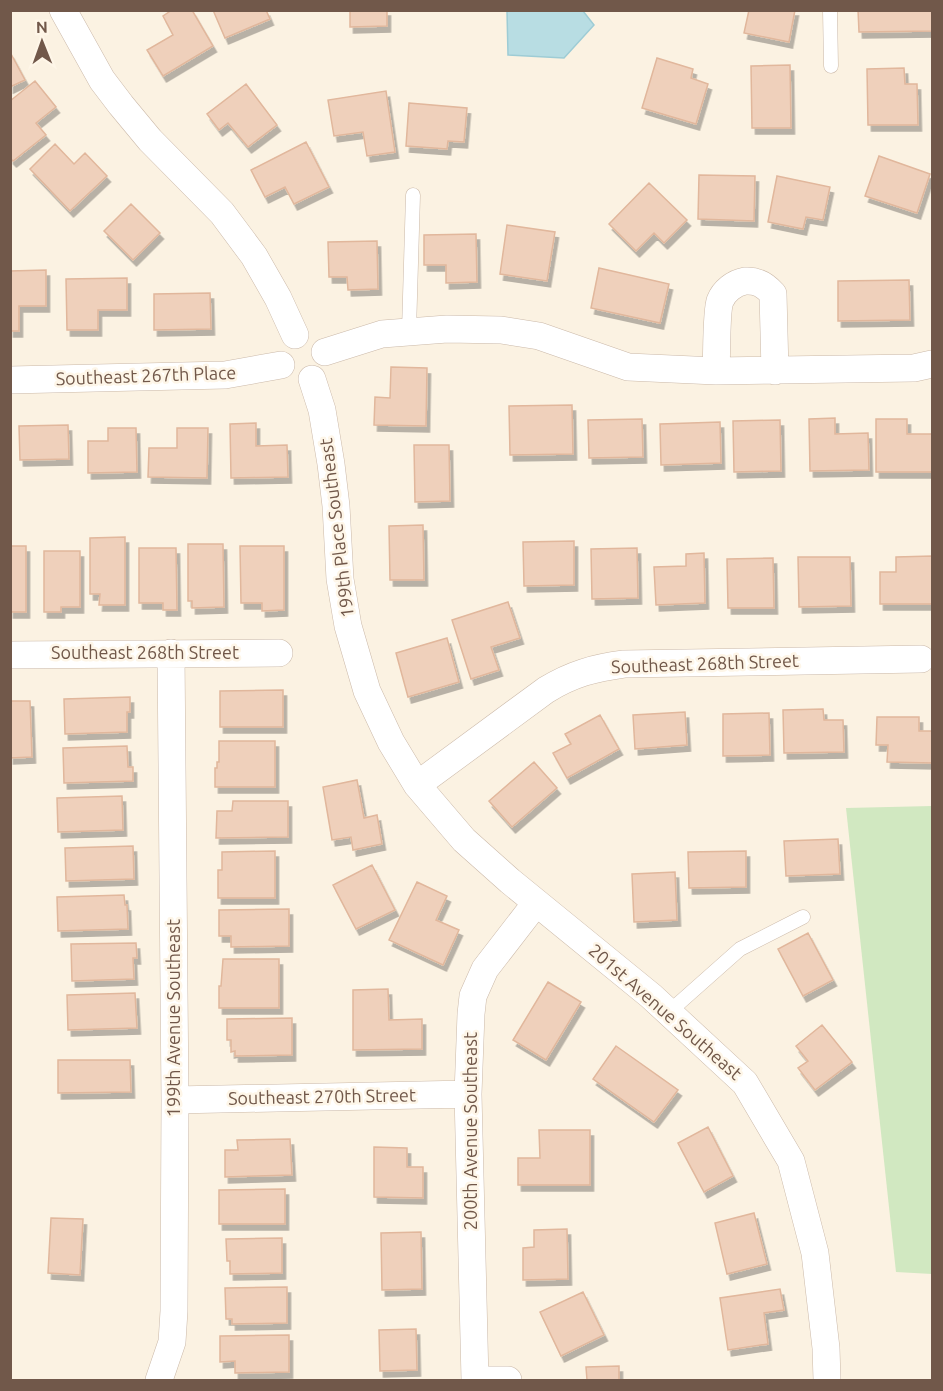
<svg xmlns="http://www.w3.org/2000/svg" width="943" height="1391" font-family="Ubuntu,sans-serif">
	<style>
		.green { fill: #d1e8c1 }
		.water { fill: #b8dde3; stroke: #9eccd5; stroke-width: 1.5 }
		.building { fill: #efd0bb; stroke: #e1b79c; stroke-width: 1.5; filter: url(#shadow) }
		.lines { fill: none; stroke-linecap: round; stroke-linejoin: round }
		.lane-casing { stroke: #cbb9a9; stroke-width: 15 }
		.street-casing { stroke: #cbb9a9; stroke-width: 28 }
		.lane { stroke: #fff; stroke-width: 14 }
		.street { stroke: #fff; stroke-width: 27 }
		.labels { text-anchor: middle; stroke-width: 5; stroke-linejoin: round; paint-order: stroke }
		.street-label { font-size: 18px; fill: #71584a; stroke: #fef6e8 }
	</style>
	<defs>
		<filter id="shadow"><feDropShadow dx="3.5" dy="6" stdDeviation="0" flood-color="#0004"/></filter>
	</defs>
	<rect width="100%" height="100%" fill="#fbf2e2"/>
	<path class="green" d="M932 806V1274L896 1272 846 808Z"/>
	<path class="water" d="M507 11H583L594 25 564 58 508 55Z"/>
	<path class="building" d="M172 10H192L213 46 163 76 147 50 173 35 163 16Z
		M213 10H266L270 19 225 38Z
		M350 10H387V26L350 27Z
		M749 10H795L789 42 744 33Z
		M858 10H932V31L859 32Z
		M10 52 25 80 10 87Z
		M657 58 693 69 691 78 708 84 696 124 642 108Z
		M790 65 791 128H752L751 66Z
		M904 68 905 84H917L918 125H868L867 69Z
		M35 81 56 107 36 123 46 135 13 161 10 158V101Z
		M246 84 277 125 248 147 228 123 219 130 207 114Z
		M386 91 395 152 367 156 363 132 334 136 328 100Z
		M409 103 467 108 464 142 448 141 447 149 406 146Z
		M306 142 329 187 294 204 285 187 265 197 251 170Z
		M55 144 74 164 85 153 107 176 70 211 30 169Z
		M879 156 930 174 917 213 865 196Z
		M699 175 755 176 754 221 698 219Z
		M777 176 830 187 823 220 806 217 803 229 768 222Z
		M649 183 687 220 664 243 654 233 636 251 609 224Z
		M131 204 160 233 133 260 104 231Z
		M507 225 555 232 547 281 500 274Z
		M476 234 477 282 446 283V265H424V235Z
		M377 241 378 289 348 290 347 277H329L328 242Z
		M599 268 669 284 660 323 591 308Z
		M46 270V306H19V331H10V271Z
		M127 278V310H98V330H67L66 279Z
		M909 280 910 320 838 321V281Z
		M210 293 211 329 154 330V294Z
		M391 367 427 368 426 426 374 425 375 397 390 398Z
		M572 405 573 454 510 455 509 406Z
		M835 418V434L868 433 869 470 810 471 809 419Z
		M642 419 643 457 589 458 588 420Z
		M876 419H907V434H932V472H876Z
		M780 420 781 471 734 472 733 421Z
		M720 422 721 463 661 465 660 424Z
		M256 423V446L287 445 288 477 231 478 230 424Z
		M68 425 69 459 20 460 19 426Z
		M108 428H136L137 472 88 473V441H108Z
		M177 428H208L207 478 148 477 149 448H177Z
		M414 445H449L450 501 415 502Z
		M423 525 424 580H390L389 526Z
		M125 537V605H99L100 594H90V538Z
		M574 541V585L524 586 523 542Z
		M188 544H223L224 607 192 608V601H188Z
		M10 546H26V612H10Z
		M240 546H284V610L262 611V603H241Z
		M139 548H176L177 610H163V603H139Z
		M637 548 638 598 592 599 591 549Z
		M44 551H80V607H61V612H44Z
		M704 553 705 603 656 605 654 567 686 566V554Z
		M932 556V604H880V572H896V557Z
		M798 557H850L851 606 799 607Z
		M773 558 774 608H728L727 559Z
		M508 602 520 638 491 647 499 670 471 679 452 620Z
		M447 638 459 682 408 697 396 653Z
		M283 690V727H220V691Z
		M130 697V712H127V732L65 734 64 699Z
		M10 698 11 701H30L32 757 10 758Z
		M823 709 824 720H843L844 752 784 753 783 710Z
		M685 712 687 745 635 749 633 715Z
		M769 713 770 755 723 756V714Z
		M600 715 619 749 567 778 553 753 571 744 565 734Z
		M877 717H919V731H932V763L887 762 888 745H876Z
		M219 741H275V787H215V768H217V762H219Z
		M127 746 128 767H133V781L64 783 63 748Z
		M534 762 557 788 512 827 489 801Z
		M357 780 364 818 377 815 382 844 353 850 351 837 332 840 323 787Z
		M122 796 123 830 58 832 57 798Z
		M233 801H288V837L216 838 217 811H232Z
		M838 839 840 874 786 876 784 841Z
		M133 846 134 879 66 881 65 848Z
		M275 851V898H218V870H222V852Z
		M746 851V887L689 888 688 852Z
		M372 865 395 910 356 929 333 885Z
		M675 872 677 920 634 922 632 874Z
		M417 882 447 896 436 920 459 930 443 965 389 940Z
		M124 895 125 905H127L128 929 58 931 57 897Z
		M289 909V946L231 947V936H219V910Z
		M808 933 833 980 803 996 778 949Z
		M136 943 137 958H133L134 979 72 981 71 944Z
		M223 959H279V1008H219V986H221Z
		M548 982 581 1002 546 1060 513 1040Z
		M388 989 389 1020 422 1019V1049L353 1050V990Z
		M135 993 137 1028 68 1030 67 995Z
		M292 1018V1055L235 1056V1051L231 1052V1040H227V1019Z
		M822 1025 852 1062 815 1090 798 1068 808 1061 796 1046Z
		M616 1046 678 1090 654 1122 593 1079Z
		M58 1060H130L131 1092 58 1093Z
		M708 1127 733 1176 704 1192 678 1143Z
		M539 1130H590V1185H518V1158H540Z
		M290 1139 292 1175 225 1177V1150H238L237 1140Z
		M374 1147 407 1148V1167H423V1198L374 1197Z
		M285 1189V1224H219V1190Z
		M754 1213 767 1264 727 1274 715 1223Z
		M51 1218 83 1219 80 1275 48 1273Z
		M567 1229 568 1279 523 1280V1248L534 1247V1230Z
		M421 1232 422 1289 382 1290 381 1233Z
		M282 1238V1273L230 1274V1261H227L226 1239Z
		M287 1287V1323L232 1324V1319H226L225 1288Z
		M780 1289 784 1310 764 1313 768 1344 728 1350 720 1298Z
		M583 1292 604 1335 561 1356 540 1312Z
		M416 1329 417 1370 380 1371 379 1330Z
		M289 1335V1372L235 1373V1361L220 1362V1336Z
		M619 1366V1380H587L586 1367Z"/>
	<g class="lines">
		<g class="lane-casing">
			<path id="lane" d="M830 10 831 66
				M409 331 413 195
				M669 1012 740 949 803 917"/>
		</g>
		<g class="street-casing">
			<path id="street" d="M63 10 102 80 121 105 150 140 222 213 254 256 278 298 295 335
				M325 352 382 334 447 329 501 330 539 336 628 367 716 371 914 368 932 364
				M716 371C717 356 716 312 720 301 724 291 734 283 745 281 757 280 765 285 773 294L775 371
				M312 379 322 410 331 464 336 506 340 579 348 626 367 691 391 742 417 785 464 840 510 881 651 996 745 1083 791 1161 815 1253 826 1348 827 1380
				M10 380 225 375 281 365
				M10 655 279 653
				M417 785 546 690C572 674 594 668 624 664L921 659
				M175 1100 468 1094
				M159 1380 172 1342 174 1311 175 1100 171 653
				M475 1380 468 1094 471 1014 473 996 485 969 536 903
				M475 1380H508"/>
		</g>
		<use href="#lane" class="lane"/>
		<use href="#street" class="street"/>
	</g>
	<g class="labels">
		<g class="street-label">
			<text transform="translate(146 376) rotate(-2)" y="6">Southeast 267th Place</text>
			<text transform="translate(337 528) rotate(-97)" y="6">199th Place Southeast</text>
			<text x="145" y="659">Southeast 268th Street</text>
			<text transform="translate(705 664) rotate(-2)" y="6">Southeast 268th Street</text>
			<text transform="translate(665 1012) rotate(41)" y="6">201st Avenue Southeast</text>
			<text transform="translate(174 1018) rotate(-90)" y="6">199th Avenue Southeast</text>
			<text transform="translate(322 1097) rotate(-1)" y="6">Southeast 270th Street</text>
			<text transform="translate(471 1131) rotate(-90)" y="6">200th Avenue Southeast</text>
		</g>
	</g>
	<rect width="943" height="1391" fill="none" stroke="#71584a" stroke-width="24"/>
	<g transform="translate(42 42) rotate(359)" stroke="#fef6e8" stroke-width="4.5" paint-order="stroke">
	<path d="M0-4.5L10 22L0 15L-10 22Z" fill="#71584a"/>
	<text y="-9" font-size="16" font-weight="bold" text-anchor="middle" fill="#71584a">N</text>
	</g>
</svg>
